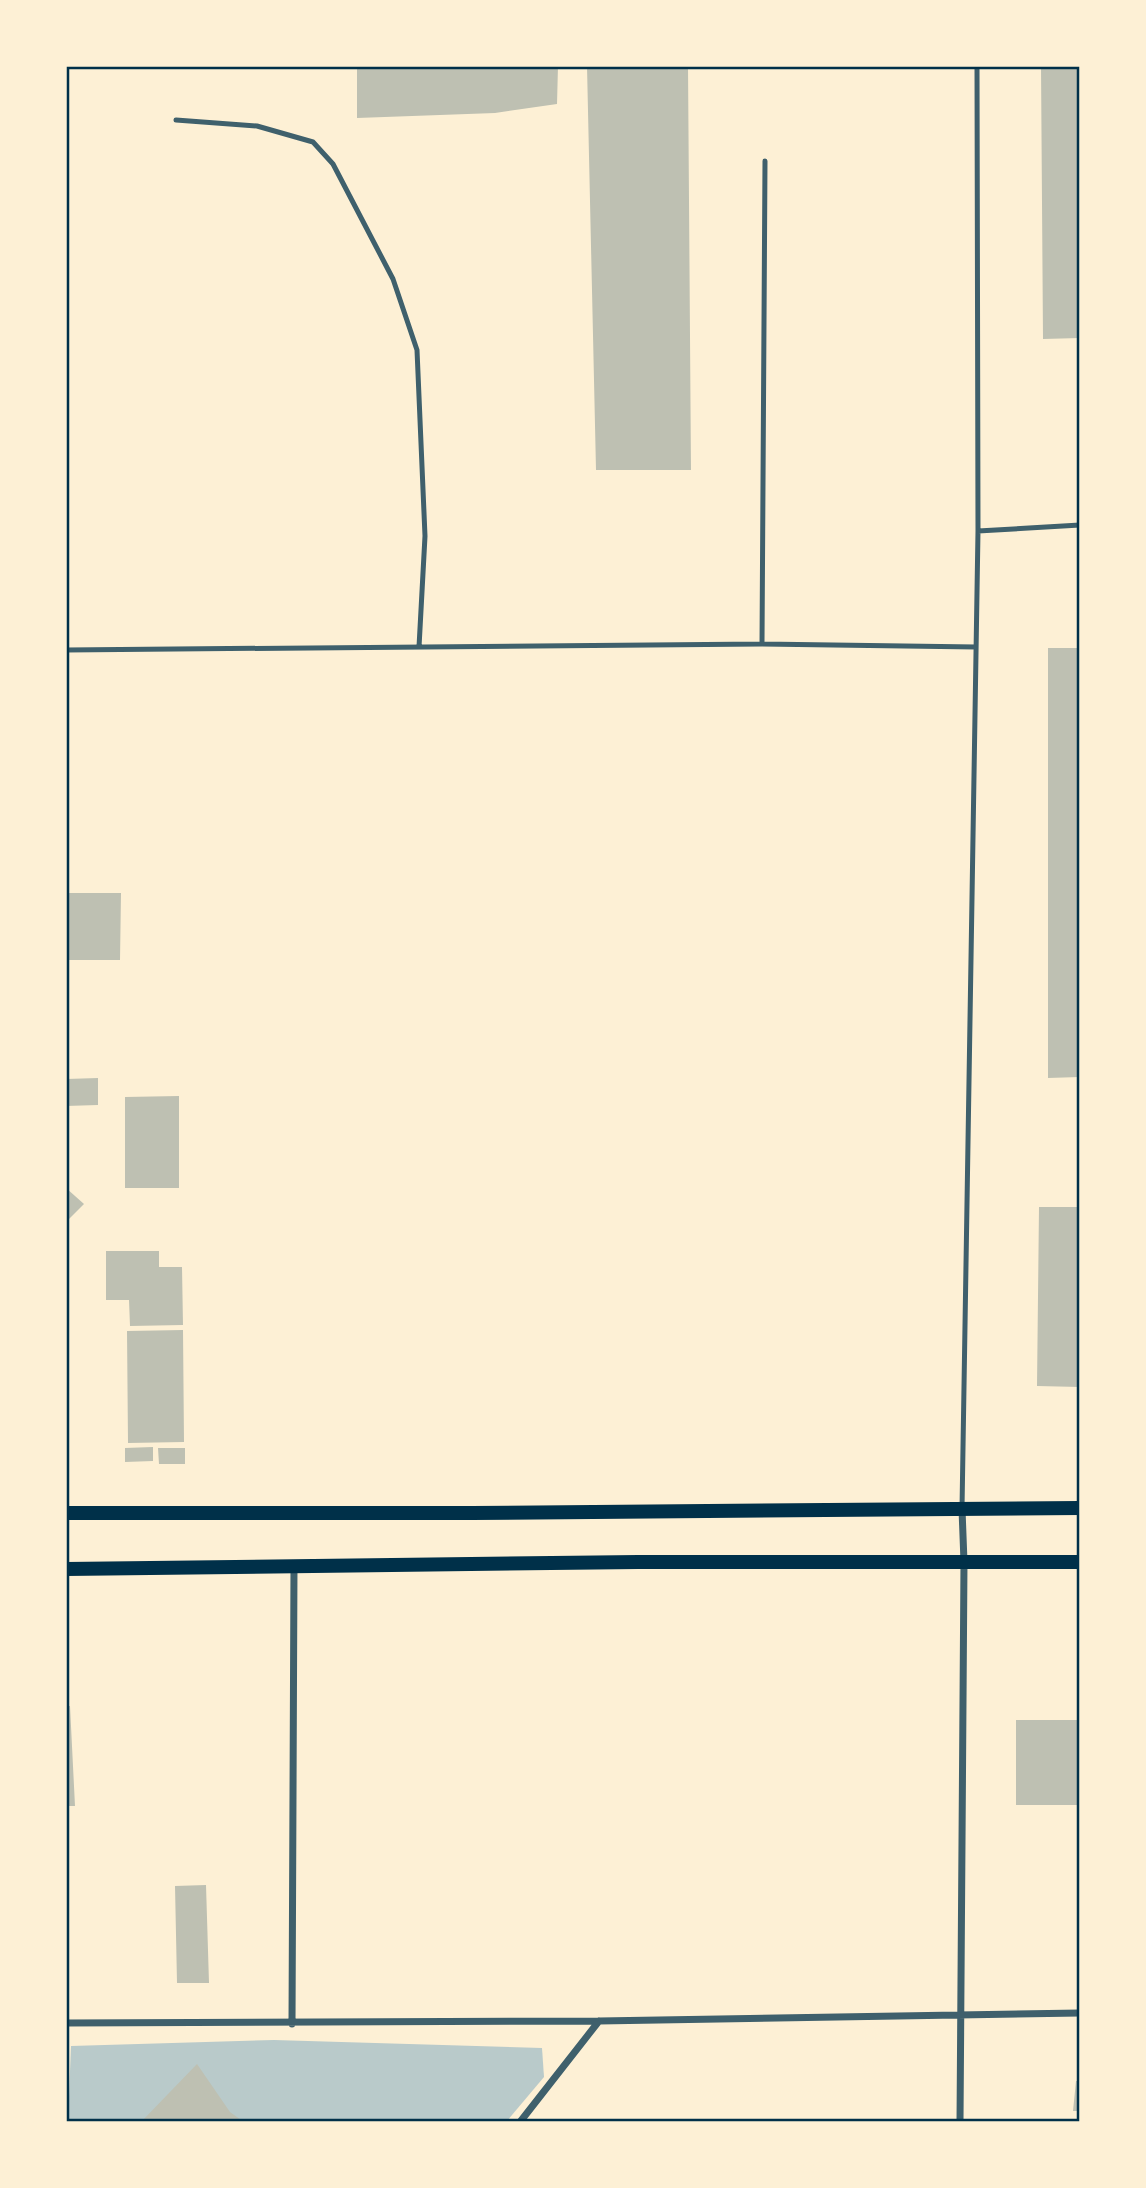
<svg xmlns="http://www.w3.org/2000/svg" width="1146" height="2188" font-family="'IBM Plex Sans',sans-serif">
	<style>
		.green { fill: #b9caca }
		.building { fill: #bec0b2 }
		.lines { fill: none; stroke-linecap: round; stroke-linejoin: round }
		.service { stroke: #3f606c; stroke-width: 5 }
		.minor { stroke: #3f606c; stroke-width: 7 }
		.secondary { stroke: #003049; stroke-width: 14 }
		.neatline { fill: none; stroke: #003049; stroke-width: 2.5 }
	</style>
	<rect width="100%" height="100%" fill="#fdf0d5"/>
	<path class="green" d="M274 2040 542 2048 544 2077 507 2121 68 2122 71 2046Z"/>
	<path class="building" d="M357 66H558L557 104 495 113 357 118Z
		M587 66H688L691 470H596Z
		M1041 66H1080V338L1043 339Z
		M1048 648H1080V1077L1048 1078Z
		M66 893H121L120 960H66Z
		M98 1078V1105L66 1106V1079Z
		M179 1096V1188H125V1097Z
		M66 1188 84 1204 66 1222Z
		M1039 1207H1080V1387L1037 1386Z
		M106 1251H159V1267H182L183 1325 130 1326 129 1300H106Z
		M183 1330 184 1442 128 1443 127 1331Z
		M153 1447V1461L125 1462V1448Z
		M158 1448H185V1464H159Z
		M66 1706H70L75 1806H66Z
		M1016 1720H1079L1078 1805H1016Z
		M206 1885 209 1983H177L175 1886Z
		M197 2064 230 2112 244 2122H141Z
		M1076 2081H1080V2111H1073Z"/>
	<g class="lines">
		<path class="service" d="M176 120 257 126 313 142 333 164 393 279 417 350 425 536 419 647
			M978 531 1080 525
			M762 644 765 161
			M66 650 762 644 976 647
			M962 1509 978 531 977 66"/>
		<path class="minor" d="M66 2023 599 2021 1080 2013
			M292 2024 294 1566
			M520 2122 599 2021
			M960 2122 964 1562 962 1509"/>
		<path class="secondary" d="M66 1513H472L1080 1508
			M66 1569 638 1562H1080"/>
	</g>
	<rect width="1146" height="2188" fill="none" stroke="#fdf0d5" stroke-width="136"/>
	<rect x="68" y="68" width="1010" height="2052" class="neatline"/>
</svg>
